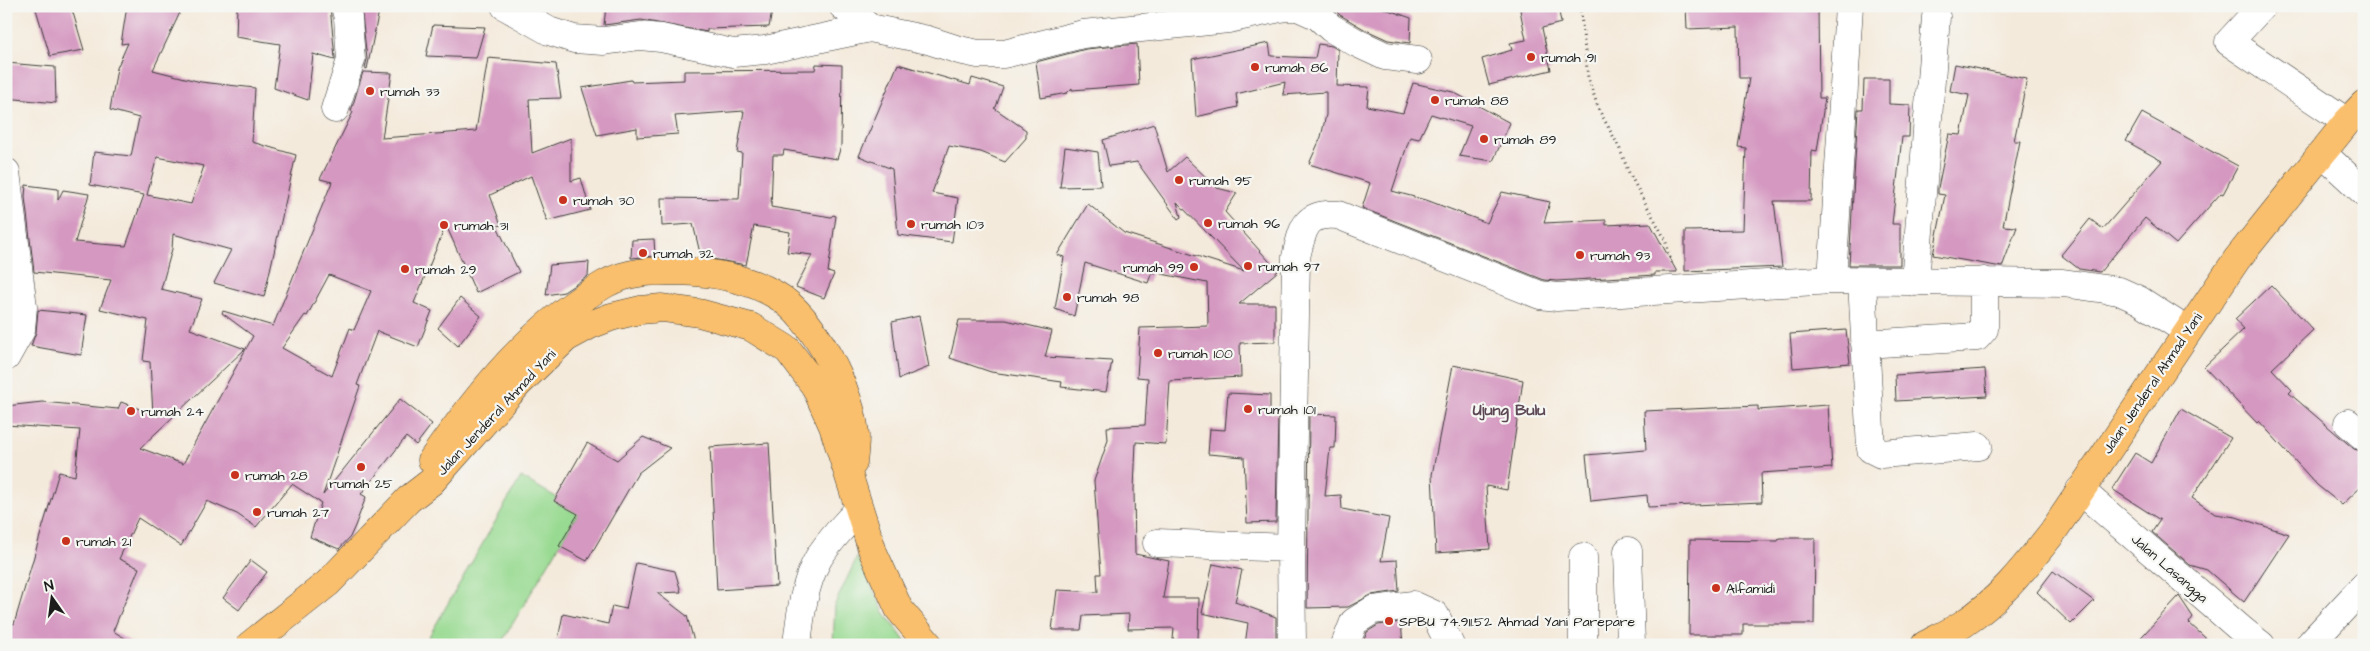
<svg xmlns="http://www.w3.org/2000/svg" width="2370" height="651" font-family="'Architects Daughter',sans-serif">
	<style>
		.green { fill: #98da91; stroke: #5a7b56 }
		.building { fill: #d599c1; fill-rule: evenodd }
		.lines { fill: none; stroke-linecap: round; stroke-linejoin: round }
		.minor-casing { stroke: #3c3b39; stroke-width: 29 }
		.highway-casing { stroke: #3c3b39; stroke-width: 29 }
		.path { stroke: #3c3b39; stroke-width: 3; stroke-dasharray: 1 4; stroke-linecap: butt }
		.minor { stroke: #fff; stroke-width: 28 }
		.highway { stroke: #f9bf6d; stroke-width: 28 }
		.poi-dot { fill: #c8321e; stroke: #f6f6f2; stroke-width: 2 }
		.labels { text-anchor: middle; stroke-width: 4.5; stroke-linejoin: round; paint-order: stroke }
		.poi-label { font-size: 14px; fill: #1c1c1c; stroke: #f6f6f2; text-anchor: start }
		.street-label { font-size: 14px; fill: #1c1c1c; stroke: #f6f6f2 }
		.quarter-label { font-size: 16px; font-weight: bold; fill: #5d4856; stroke: #f6f6f2 }
	</style>
	<rect width="100%" height="100%" fill="#f6f6f2"/>
	<filter id="ink" filterUnits="userSpaceOnUse"><feTurbulence type="fractalNoise" baseFrequency=".02" numOctaves="2"/><feDisplacementMap in="SourceGraphic" scale="10" xChannelSelector="R" yChannelSelector="G"/><feConvolveMatrix kernelMatrix="1 2 1 2 8 2 1 2 1" color-interpolation-filters="sRGB"/></filter>
	<filter id="wash" filterUnits="userSpaceOnUse"><feTurbulence type="fractalNoise" baseFrequency=".0096" numOctaves="4" result="noise"/><feDisplacementMap in="SourceGraphic" scale="20" xChannelSelector="R" yChannelSelector="G"/><feGaussianBlur stdDeviation="1.12" result="paint"/><feColorMatrix in="noise" values="0 0 0 0 0 0 0 0 0 0 0 0 0 0 0 0 0 1.4 0 .05"/><feComposite in="paint" operator="in"/></filter>
	<g filter="url(#wash)">
		<rect width="100%" height="100%" fill="#f4eadb"/>
		<path class="green" d="M521 477 577 509 578 514 500 645H424Z
			M857 557 884 612 908 645H833L835 604Z"/>
		<g id="blocks">
			<path class="building" d="M35 6H71L84 50 50 56Z
				M127 6H183L153 70 201 82 255 88 252 142 296 155 264 297 214 283 231 250 173 234 172 249 161 289 202 299 190 329 245 349 140 448 183 464 253 336 222 313 223 311 273 326 332 182 320 179 353 112 351 111 363 72 392 73 382 138 476 131 488 58 556 64 561 98 529 99 532 153 571 138V181L581 178 590 210 547 221 531 176 490 195 501 225 497 226 519 272 476 293 446 225 414 303 432 311 418 347 377 331 357 385 360 386 323 495 400 399 432 424 416 445 406 437 361 494 366 497 355 526 350 537 339 549 310 537 321 503 292 484 256 527 237 514 207 501 181 546 138 518 119 559 139 568 113 631 136 645H6V622L14 624 59 472 75 476 80 430 6 425V406L42 402 118 409 121 402 153 414 150 362 143 361 148 320 100 309 111 280 34 272 25 197 26 185 58 189V200L63 190 89 194 75 242 126 246 144 195 90 185 94 152 131 156 139 118 110 110 117 68 128 43 121 44ZM157 157 204 166 191 204 147 195ZM329 275 371 291 354 330 350 328 332 376 282 348 305 315 307 316Z
				M237 6H293L325 11V6H330L335 58V60L313 54 308 100 274 88 280 44 236 37Z
				M361 6H380L367 69 365 68 367 59Z
				M606 6H773L769 27 707 29V32L641 20 604 25Z
				M1331 6H1377L1411 18 1410 43 1388 40 1364 29 1340 15Z
				M1532 6H1558L1561 23 1542 28 1551 70 1489 85 1482 59 1512 50 1510 43 1526 40 1520 10Z
				M1686 6H1818L1819 98H1825L1817 151 1812 150 1811 201H1774L1782 267 1685 271V231L1743 230 1746 148 1738 147 1749 78H1739L1738 27 1687 29Z
				M433 25 485 27 476 58 426 56Z
				M1269 43 1271 56 1315 58 1318 44 1332 46 1338 50 1337 86 1369 87 1367 106 1403 113 1413 83 1453 92 1510 123 1493 161 1459 156 1471 126 1431 114 1419 139 1410 137 1392 191 1429 201 1487 223 1502 192 1550 202 1544 223 1606 220V225L1650 223 1677 272H1655V275L1557 281 1544 280 1362 208 1370 183 1309 164 1321 137 1326 115V92L1283 95 1285 82 1236 94 1238 107 1196 117 1192 59Z
				M1137 44 1139 85 1072 90V88L1067 93 1041 98 1036 62 1086 49Z
				M6 63 55 67 56 103 6 98Z
				M816 64 842 65 841 146 837 159 784 150 783 155H773L771 207 831 217 833 215 836 216 828 272 834 274 824 298 796 287 812 255 787 252 790 232 754 226 746 265 701 257 693 224 662 226 661 198 739 199 742 153 737 152 744 111 675 116 678 134 637 137V128L597 135 582 88 631 80 632 82 684 80V71L815 70Z
				M898 64 970 85 972 78 1003 87 996 107 994 108 1026 130V138L1005 162 981 152 949 146 932 193 958 198 952 242 898 235 892 169 859 156Z
				M1955 64 2027 79 2014 141H2020L2003 226 2017 227 2002 267 1933 255 1945 195 1938 194V188L1949 134 1961 135 1969 95 1950 91Z
				M1864 79H1889V104L1910 105 1909 137H1902L1892 224H1900V265H1849L1858 109H1863Z
				M2142 113 2238 166 2223 194 2221 193 2176 244 2145 218 2100 272 2079 269 2061 255 2090 219 2103 229 2162 161 2126 141Z
				M1154 124 1168 172 1185 157 1217 188 1237 193 1225 212 1278 271 1239 304H1275V342L1240 343 1241 377 1170 381 1166 444 1136 442 1134 489 1135 554 1169 561 1163 598H1199L1198 641 1173 640 1174 628 1128 629 1129 614 1083 616 1081 630H1052L1057 590 1098 592 1097 574H1101L1094 481 1108 440 1107 427 1145 425 1148 378 1137 377 1140 328 1208 326 1207 283 1152 272 1148 283 1085 263 1074 316 1055 309 1064 257 1057 255 1088 204 1124 233 1244 271 1177 202 1181 217 1178 219 1137 162 1109 166 1103 140Z
				M1065 147 1098 152 1101 186 1060 187Z
				M654 239 655 256 631 258 632 240Z
				M589 262 588 276 564 292 546 295 550 265Z
				M2271 285 2313 330 2272 369 2292 390 2289 393 2354 449 2364 452V484L2342 505 2317 485 2259 421 2257 423 2204 367 2244 329 2235 319Z
				M460 298 481 316 458 346 438 328Z
				M38 310 87 315 81 355 31 346 36 332Z
				M919 316 929 367 899 379 892 322Z
				M959 320H1006L1052 331 1045 357 1112 361 1106 392 1061 387 1062 382 991 372 950 358Z
				M1846 330 1850 363 1793 368 1790 334Z
				M1453 365 1523 380 1507 490 1486 486 1490 549 1436 553 1432 475Z
				M1985 369 1987 396 1896 401 1895 375Z
				M1228 393 1270 395V413H1278L1276 522 1247 523 1244 457 1208 454 1210 429 1225 430Z
				M1828 405 1832 468 1761 473 1762 502 1648 507 1647 495 1591 501 1586 455 1646 450 1644 411 1758 406V410Z
				M2181 409 2231 438 2192 498 2215 514 2236 517 2289 534 2244 602 2207 570 2190 565 2152 532 2160 520 2112 489 2135 453 2151 463Z
				M1309 414 1336 415 1335 448H1330L1325 496 1341 495 1342 509 1389 518 1381 561 1397 560 1399 591 1371 595 1348 607 1307 608Z
				M643 437 670 448 638 473 587 561 559 546 578 514 554 501 587 443 617 460Z
				M769 443 777 586 717 590 710 447Z
				M1779 538H1815L1814 624H1743V635H1689L1690 540 1778 541Z
				M251 560 267 572 239 610 223 598Z
				M636 563 675 571 681 592 657 593 687 616 695 645H557L563 614 608 624 612 606 626 609Z
				M1213 564 1242 570 1235 602 1276 617V645H1245L1248 623 1202 613Z
				M2053 571 2094 601 2071 624 2037 592Z
				M2179 596 2193 617 2189 623 2213 645H2134Z
				M1401 622 1403 645H1362L1367 632 1378 625Z"/>
		</g>
	</g>
	<g filter="url(#ink)">
		<use href="#blocks" fill-opacity="0" stroke="#3c3b39" stroke-width="1"/>
		<g class="lines">
			<g class="minor-casing">
				<path id="minor" d="M505 6 549 31 574 39 604 41 640 36 661 38 733 53 765 50 870 28
					M843 6 870 28 928 40 959 50 978 54H1004L1083 34 1228 19 1285 7H1298L1318 16 1331 28 1357 43 1385 56 1418 60
					M2262 6 2229 42 2347 122
					M335 109 351 60 348 18 345 6
					M2323 154 2364 192
					M6 172 23 307 21 330 6 357
					M1832 280 1849 6
					M1862 281 1871 449 1881 454 1978 446
					M1915 282 1936 17
					M1865 344 1977 337 1984 329V281
					M2348 423 2364 437
					M2080 490 2243 631 2261 645
					M1157 543 1291 548
					M1628 551 1631 645
					M1583 557V645
					M797 645C800 617 804 584 818 559 829 540 845 525 859 509
					M1292 645 1291 548 1296 257C1303 229 1304 212 1338 215L1540 295 1557 297 1832 280 2063 283 2119 291 2139 300 2187 331
					M1345 645 1354 622 1373 610 1413 605 1435 615 1450 645
					M2309 645 2364 586"/>
			</g>
			<g class="highway-casing">
				<path id="highway" d="M432 460C479 393 532 326 605 284 628 271 653 271 678 271 712 272 747 278 776 295 814 317 853 394 855 436 855 445 854 454 853 463
					M250 645 328 583 409 499 431 482 518 384 566 338 590 325 611 317 640 310 662 308 699 313 751 327 788 350 815 386 833 426 873 552 899 609 929 645
					M1925 645C1938 638 1951 632 1963 624 1999 601 2026 566 2052 533L2237 259 2347 122 2364 104"/>
			</g>
			<path class="path" d="M1580 6 1588 78 1599 110 1619 147 1629 173 1665 239 1672 265"/>
			<use href="#minor" class="minor"/>
			<use href="#highway" class="highway"/>
		</g>
	</g>
	<g class="poi-dot">
		<circle cx="1531" cy="57" r="5"/>
		<circle cx="1255" cy="67" r="5"/>
		<circle cx="370" cy="91" r="5"/>
		<circle cx="1435" cy="100" r="5"/>
		<circle cx="1484" cy="139" r="5"/>
		<circle cx="1179" cy="180" r="5"/>
		<circle cx="563" cy="200" r="5"/>
		<circle cx="1208" cy="223" r="5"/>
		<circle cx="911" cy="224" r="5"/>
		<circle cx="444" cy="225" r="5"/>
		<circle cx="643" cy="253" r="5"/>
		<circle cx="1580" cy="255" r="5"/>
		<circle cx="1248" cy="266" r="5"/>
		<circle cx="1194" cy="267" r="5"/>
		<circle cx="405" cy="269" r="5"/>
		<circle cx="1067" cy="297" r="5"/>
		<circle cx="1158" cy="353" r="5"/>
		<circle cx="1248" cy="409" r="5"/>
		<circle cx="131" cy="411" r="5"/>
		<circle cx="361" cy="467" r="5"/>
		<circle cx="235" cy="475" r="5"/>
		<circle cx="257" cy="512" r="5"/>
		<circle cx="66" cy="541" r="5"/>
		<circle cx="1716" cy="588" r="5"/>
		<circle cx="1389" cy="621" r="5"/>
	</g>
	<g class="labels">
		<g class="poi-label">
			<text x="1541" y="62">rumah 91</text>
			<text x="1265" y="72">rumah 86</text>
			<text x="380" y="96">rumah 33</text>
			<text x="1445" y="105">rumah 88</text>
			<text x="1494" y="144">rumah 89</text>
			<text x="1189" y="185">rumah 95</text>
			<text x="573" y="205">rumah 30</text>
			<text x="1218" y="228">rumah 96</text>
			<text x="921" y="229">rumah 103</text>
			<text x="454" y="230">rumah 31</text>
			<text x="653" y="258">rumah 32</text>
			<text x="1590" y="260">rumah 93</text>
			<text x="1258" y="271">rumah 97</text>
			<text x="1184" y="272" text-anchor="end">rumah 99</text>
			<text x="415" y="274">rumah 29</text>
			<text x="1077" y="302">rumah 98</text>
			<text x="1168" y="358">rumah 100</text>
			<text x="1258" y="414">rumah 101</text>
			<text x="141" y="416">rumah 24</text>
			<text x="245" y="480">rumah 28</text>
			<text x="361" y="488" text-anchor="middle">rumah 25</text>
			<text x="267" y="517">rumah 27</text>
			<text x="76" y="546">rumah 21</text>
			<text x="1726" y="593">Alfamidi</text>
			<text x="1399" y="626">SPBU 74.911.52 Ahmad Yani Parepare</text>
		</g>
		<g class="street-label">
			<text transform="translate(2152 383) rotate(-56)" y="5">Jalan Jenderal Ahmad Yani</text>
			<text transform="translate(496 412) rotate(-47)" y="5">Jalan Jenderal Ahmad Yani</text>
			<text transform="translate(2170 568) rotate(41)" y="5">Jalan Lasangga</text>
		</g>
		<g class="quarter-label">
			<text x="1509" y="415">Ujung Bulu</text>
		</g>
	</g>
	<rect width="2370" height="651" fill="none" stroke="#f6f6f2" stroke-width="25"/>
	<g transform="translate(52 598) rotate(346)" stroke="#f6f6f2" stroke-width="4" paint-order="stroke">
	<path d="M0-4L9 19L0 12L-9 19Z" fill="#1c1c1c"/>
	<text y="-8" font-size="14" font-weight="bold" text-anchor="middle" fill="#1c1c1c">N</text>
	</g>
</svg>
